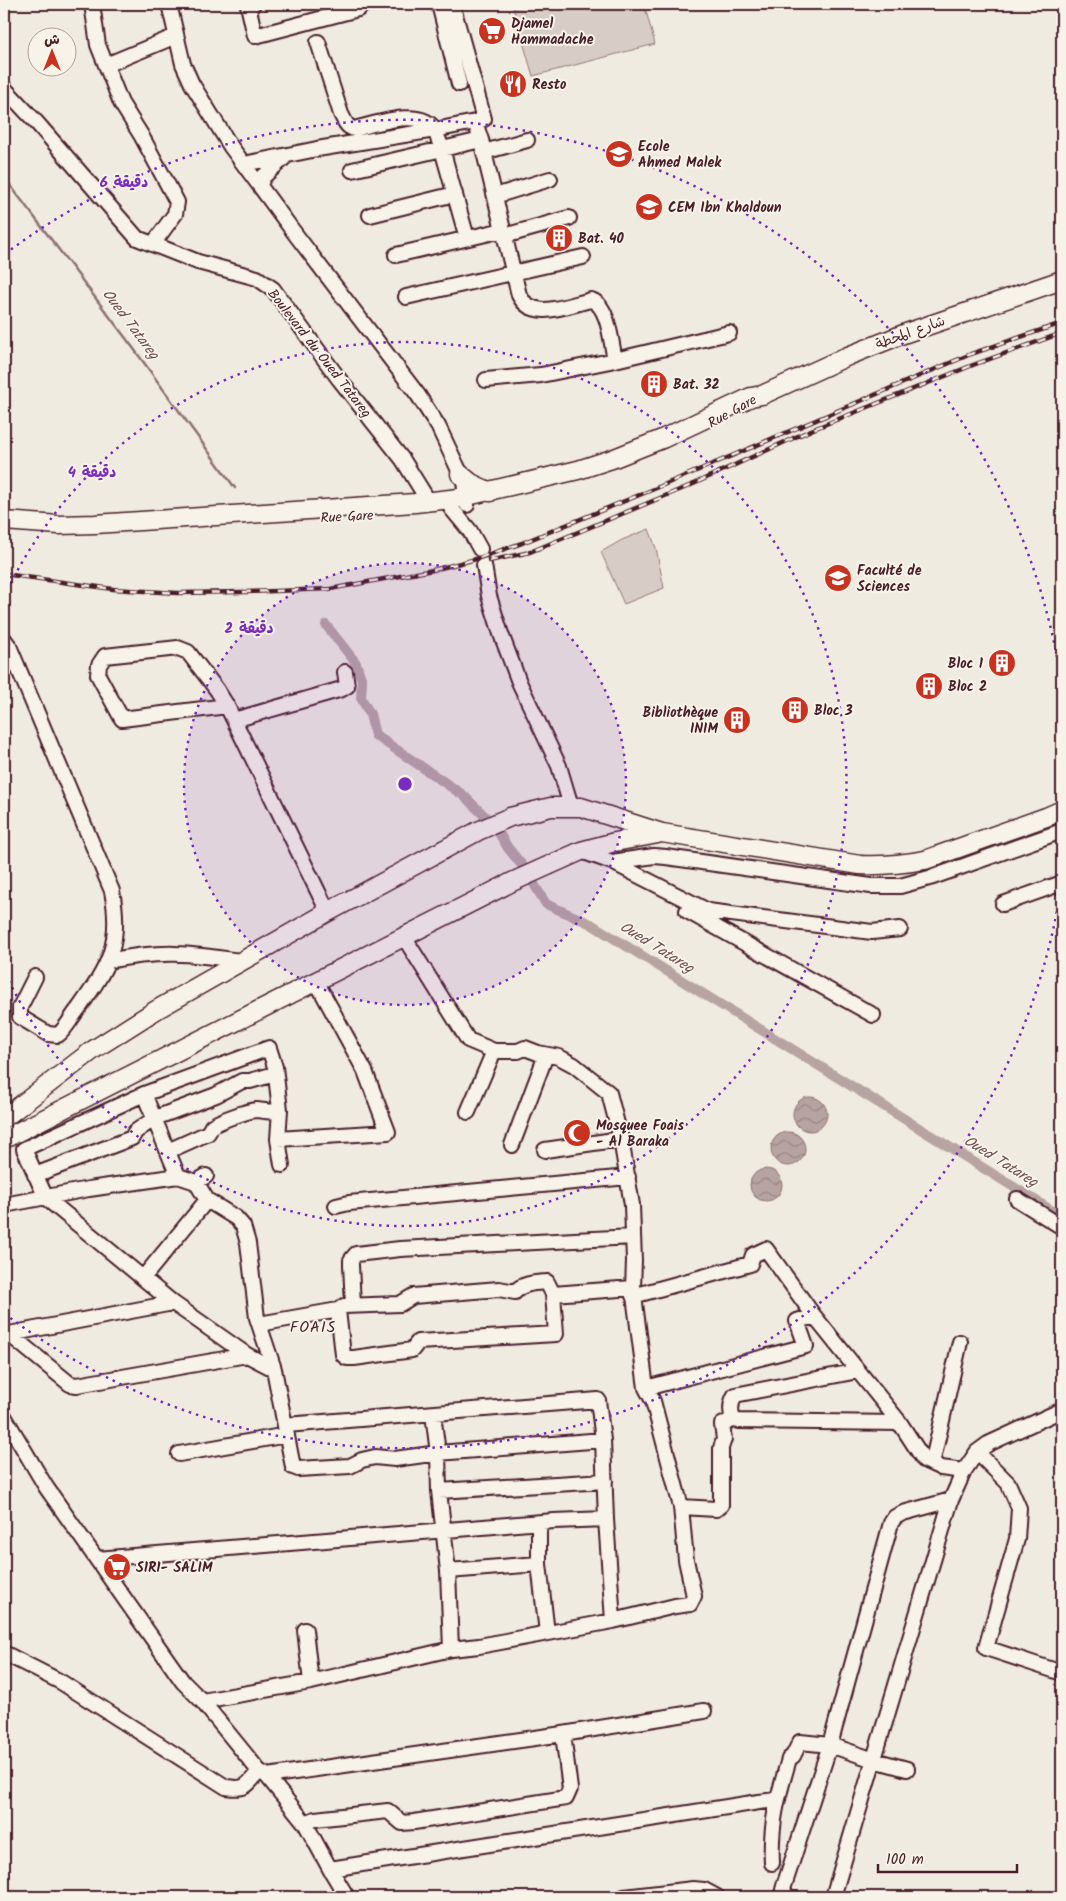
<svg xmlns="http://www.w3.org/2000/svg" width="1066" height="1901" font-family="Kalam,'Playpen Sans Arabic',sans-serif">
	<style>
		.green { fill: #d8cdc6; stroke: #917678 }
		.water { fill: url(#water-waves); stroke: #8b6f72 }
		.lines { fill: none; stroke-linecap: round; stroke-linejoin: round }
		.stream { stroke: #8b6f72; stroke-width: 2.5 }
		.canal { stroke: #b7a4a2; stroke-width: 10 }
		.minor-casing { stroke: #4a1f2b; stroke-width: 18 }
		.major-casing { stroke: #4a1f2b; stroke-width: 21 }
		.minor { stroke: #f7f3e8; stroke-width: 14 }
		.major { stroke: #f7f3e8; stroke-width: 18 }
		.rail-casing { stroke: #4a1f2b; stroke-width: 4.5 }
		.rail { stroke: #f7f3e8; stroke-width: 2.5; stroke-dasharray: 8; stroke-linecap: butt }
		.ring { fill: none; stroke: #7b2cbf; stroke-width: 2.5; stroke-dasharray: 2.5 5 }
		.labels { text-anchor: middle; stroke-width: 4; stroke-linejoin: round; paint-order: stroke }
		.poi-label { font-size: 14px; font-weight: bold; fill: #4a1f2b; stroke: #f7f3e8; text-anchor: start }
		.street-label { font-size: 14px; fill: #4a1f2b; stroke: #f7f3e8 }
		.water-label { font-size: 15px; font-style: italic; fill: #704e55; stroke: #f7f3e8 }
		.quarter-label { font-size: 16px; letter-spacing: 1px; fill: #4a1f2b; stroke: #f7f3e8 }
		.centre { fill: #7b2cbf; stroke: #f7f3e8; stroke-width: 2.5 }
		.ring-label { font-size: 15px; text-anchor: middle; font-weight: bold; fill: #7b2cbf; stroke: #f7f3e8; stroke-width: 4; stroke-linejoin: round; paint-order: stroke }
	</style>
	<defs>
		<pattern id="water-waves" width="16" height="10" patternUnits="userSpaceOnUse" patternTransform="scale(1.25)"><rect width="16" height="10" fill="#b7a4a2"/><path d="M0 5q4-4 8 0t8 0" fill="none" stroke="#978584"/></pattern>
	</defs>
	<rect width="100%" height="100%" fill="#f0ebe0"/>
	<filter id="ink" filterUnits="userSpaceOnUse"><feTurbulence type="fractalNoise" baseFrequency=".02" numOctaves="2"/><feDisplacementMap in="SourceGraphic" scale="10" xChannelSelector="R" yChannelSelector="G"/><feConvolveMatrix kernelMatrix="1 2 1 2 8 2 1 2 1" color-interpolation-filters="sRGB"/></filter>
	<g filter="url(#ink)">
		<path class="green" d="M530 4H644L655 44 533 76 513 8Z
			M649 529 656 548 664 588 624 604 601 552 622 540Z"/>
		<path class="water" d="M793 1114a17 17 0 1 1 34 0a17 17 0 1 1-34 0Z
			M771 1149a17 17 0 1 1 34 0a17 17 0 1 1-34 0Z
			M750 1185a16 16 0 1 1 32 0a16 16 0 1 1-32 0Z"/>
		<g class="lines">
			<path class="stream" d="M4 177 134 349 235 488"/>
			<path class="canal" d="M326 625 356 663 362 681 361 698 370 714 375 735 463 795 494 825 508 848 525 869 546 904 591 924 1062 1217"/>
			<g class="minor-casing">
				<path id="minor" d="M92 4 98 45 121 103 141 135 177 202 175 214 153 244
					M169 4 183 64 192 84 231 147 296 235 418 395 438 426 464 481 467 505
					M253 4 248 5 255 36 358 9 364 4
					M439 4 459 84
					M452 4 484 119 475 122 481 140 519 295C532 322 568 305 591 300 609 305 611 343 615 360
					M318 42 341 114C345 121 346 127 354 129 376 124 421 107 435 130L475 122
					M106 65 176 36
					M4 88 37 123 137 238 198 262 257 278 273 289 339 379 403 460 429 502
					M484 152 527 140
					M244 164 317 149 435 130 442 149 467 238
					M352 170 481 140
					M260 184 264 176 285 157
					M495 196 550 179
					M370 215 455 194
					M504 236 569 218
					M396 255 503 230
					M406 297 583 257
					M486 380 541 375 615 360 729 333
					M451 508 470 531 480 549
					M484 565 489 596 501 634 519 682 559 766 571 806
					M4 639 9 646 112 891C122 944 109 966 79 1008 72 1016 66 1029 58 1035L48 1034 20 1017V1007L35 977
					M227 706 122 719 98 675 99 665 105 656 178 648 188 652 217 690 227 706 328 912
					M234 720 342 689 347 686 345 672
					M581 851 612 862 654 856 666 857 871 886H900L933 877 1062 831
					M612 862 708 911 872 932 900 929
					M1003 904 1062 883
					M687 911 873 1015
					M109 961C160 950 189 953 240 961
					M144 1094 178 1176
					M468 1112 494 1051
					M278 1139 388 1132 365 1071 316 981
					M512 1145 546 1055
					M545 1150 621 1139
					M168 1151 208 1133C209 1131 211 1128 212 1126 219 1121 249 1110 257 1110 268 1111 267 1113 280 1110L278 1139 282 1165
					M35 1175 132 1138 135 1132 155 1118 216 1095 242 1081H250L275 1074
					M196 1182 207 1200 236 1218 243 1226 248 1243 257 1318 274 1369 293 1467 298 1469 350 1466 362 1460 375 1457 395 1459 438 1453 603 1440
					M1017 1199 1062 1227
					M4 1205 89 1189 178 1176 196 1182 206 1176
					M336 1206 349 1203 628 1177
					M143 1278 207 1200
					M633 1296 750 1264 753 1255 766 1249 814 1316
					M353 1305 351 1265V1260L356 1254 400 1249 633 1237
					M338 1310 343 1355 347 1358H354L412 1350 418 1342 556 1334 553 1294
					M259 1324 338 1310 344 1306 400 1304 413 1296 499 1289 515 1292C522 1283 536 1283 547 1282L553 1294 633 1288
					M9 1334 70 1384 77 1385 247 1355
					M9 1334 173 1303
					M274 1369 247 1355 173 1303 46 1198 24 1149 144 1094 269 1048 275 1067 280 1110
					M858 1371 735 1395C731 1402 730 1411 733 1419L738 1421 900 1423
					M646 1388 806 1346 797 1321 814 1316 900 1423 924 1460 941 1468 964 1471
					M433 1414 438 1453 439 1491 448 1571 451 1649
					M4 1416 46 1487 183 1682 202 1701 259 1771 267 1776 305 1823 330 1869 347 1897
					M286 1425 598 1400 603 1440 606 1519 613 1621
					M977 1452 1008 1483 1019 1508 1017 1539 986 1648 1062 1673
					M179 1454 287 1435
					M932 1464 960 1342
					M439 1491 605 1481
					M681 1507 716 1509 721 1505V1448L724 1439 722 1425 733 1419
					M97 1559 554 1521 606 1519
					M539 1564 547 1633
					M448 1571 539 1564V1523
					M305 1630 311 1682
					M4 1653 61 1682 226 1787C246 1790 247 1786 259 1771
					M202 1701 311 1682 451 1649 479 1646 613 1621 675 1606 690 1604 694 1596 686 1560 681 1507 653 1401 646 1388 633 1288 634 1261 632 1205 621 1139 609 1093 574 1065 559 1057 538 1053 525 1048 518 1051H494L468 1040 404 937
					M267 1776 563 1734 704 1711
					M305 1823 315 1819 388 1811 402 1823 414 1822 566 1798 570 1789 563 1734
					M772 1863C770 1823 778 1796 789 1759L793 1756 800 1742 830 1745 874 1760 907 1769
					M330 1869 759 1802 776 1800
					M624 1897 693 1889 704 1890 717 1897
					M787 1897 783 1890 784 1886 830 1745 891 1523 895 1517 903 1513 951 1500
					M833 1897 951 1500 964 1471 977 1452 988 1444 1062 1410"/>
			</g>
			<g class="major-casing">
				<path id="major" d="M460 474 471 483 490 492
					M4 521 59 525 95 524 415 503 459 498 578 470 612 459 662 439 751 397 762 395 848 356 906 333 1062 280
					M4 1118 93 1050 156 1010 328 912 478 831 510 817 551 807H581L662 833 860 865C882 866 903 864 925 860L1046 817 1062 810
					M4 1139 512 882 581 851 615 842 658 834"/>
			</g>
			<use href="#minor" class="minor"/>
			<use href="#major" class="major"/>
			<g class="rail-casing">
				<path id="rail" d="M489 561 530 552 689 486 811 430 973 365 1062 333
					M4 574 113 589 177 593 245 592 330 589 433 570 476 559 522 543 654 489 971 354 1062 323"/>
			</g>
			<use href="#rail" class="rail"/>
		</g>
	</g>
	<circle cx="405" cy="784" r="221" fill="#7b2cbf" fill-opacity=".12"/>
	<g class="ring">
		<circle cx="405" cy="784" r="221"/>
		<path d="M4 597A442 442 0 1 1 4 971"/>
		<path d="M1062 882A664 664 0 0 1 5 1314M5 254A664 664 0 0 1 1062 686"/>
	</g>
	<defs>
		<g id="supermarket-disc" transform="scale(1.4375)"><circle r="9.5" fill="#c8321e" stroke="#f7f3e8"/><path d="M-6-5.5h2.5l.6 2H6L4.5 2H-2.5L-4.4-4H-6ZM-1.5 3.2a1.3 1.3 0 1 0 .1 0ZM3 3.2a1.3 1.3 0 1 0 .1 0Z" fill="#fff"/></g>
		<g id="restaurant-disc" transform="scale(1.4375)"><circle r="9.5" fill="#c8321e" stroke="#f7f3e8"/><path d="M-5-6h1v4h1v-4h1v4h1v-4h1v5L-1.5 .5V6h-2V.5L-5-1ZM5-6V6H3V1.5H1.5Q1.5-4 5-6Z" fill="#fff"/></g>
		<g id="school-disc" transform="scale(1.4375)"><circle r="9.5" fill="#c8321e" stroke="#f7f3e8"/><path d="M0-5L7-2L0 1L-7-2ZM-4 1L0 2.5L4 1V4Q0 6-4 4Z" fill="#fff"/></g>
		<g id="building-disc" transform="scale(1.4375)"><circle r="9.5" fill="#c8321e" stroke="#f7f3e8"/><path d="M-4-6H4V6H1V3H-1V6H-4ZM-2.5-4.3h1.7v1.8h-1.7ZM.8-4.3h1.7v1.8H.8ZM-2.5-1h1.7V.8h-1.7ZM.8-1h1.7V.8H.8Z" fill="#fff"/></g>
		<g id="university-disc" transform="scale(1.4375)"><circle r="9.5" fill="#c8321e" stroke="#f7f3e8"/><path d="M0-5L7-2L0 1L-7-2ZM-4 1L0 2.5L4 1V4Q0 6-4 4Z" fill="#fff"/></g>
		<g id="mosque-disc" transform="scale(1.4375)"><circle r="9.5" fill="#c8321e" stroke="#f7f3e8"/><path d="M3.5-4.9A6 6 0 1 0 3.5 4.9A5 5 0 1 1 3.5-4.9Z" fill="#fff"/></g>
	</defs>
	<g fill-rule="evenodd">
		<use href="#supermarket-disc" x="492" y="31"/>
		<use href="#restaurant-disc" x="513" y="84"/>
		<use href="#school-disc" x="619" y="154"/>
		<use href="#school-disc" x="649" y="207"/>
		<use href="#building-disc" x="559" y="238"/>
		<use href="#building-disc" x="654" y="384"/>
		<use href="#university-disc" x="838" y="578"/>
		<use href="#building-disc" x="1002" y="663"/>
		<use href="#building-disc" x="929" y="686"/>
		<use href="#building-disc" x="795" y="710"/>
		<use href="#building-disc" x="737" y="720"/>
		<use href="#mosque-disc" x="577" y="1133"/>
		<use href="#supermarket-disc" x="117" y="1567"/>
	</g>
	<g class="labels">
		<g class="poi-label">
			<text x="511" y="28">Djamel<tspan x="511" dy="16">Hammadache</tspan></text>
			<text x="532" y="89">Resto</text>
			<text x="638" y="151">Ecole<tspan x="638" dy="16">Ahmed Malek</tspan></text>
			<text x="668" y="212">CEM Ibn Khaldoun</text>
			<text x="578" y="243">Bat. 40</text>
			<text x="673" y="389">Bat. 32</text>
			<text x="857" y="575">Faculté de<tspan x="857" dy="16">Sciences</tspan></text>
			<text x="983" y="668" text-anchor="end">Bloc 1</text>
			<text x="948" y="691">Bloc 2</text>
			<text x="814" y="715">Bloc 3</text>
			<text x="718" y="717" text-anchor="end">Bibliothèque<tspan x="718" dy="16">INIM</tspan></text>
			<text x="596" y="1130">Mosquee Foais<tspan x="596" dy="16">- Al Baraka</tspan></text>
			<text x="136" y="1572">S1R1- SALIM</text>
		</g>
		<g class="street-label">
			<text transform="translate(910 332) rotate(-20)" y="5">شارع المحطة</text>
			<text transform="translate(320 353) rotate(52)" y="5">Boulevard du Oued Tatareg</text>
			<text transform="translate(732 411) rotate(-29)" y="5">Rue Gare</text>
			<text transform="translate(347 516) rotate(-3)" y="5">Rue Gare</text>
		</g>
		<g class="water-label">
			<text transform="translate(131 324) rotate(53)" y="5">Oued Tatareg</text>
			<text transform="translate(657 947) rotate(32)" y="5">Oued Tatareg</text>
			<text transform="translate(1001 1161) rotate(32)" y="5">Oued Tatareg</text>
		</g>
		<g class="quarter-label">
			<text x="313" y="1332">FOAIS</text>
		</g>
	</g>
	<circle cx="405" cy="784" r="8" class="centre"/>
	<g class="ring-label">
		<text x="124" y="187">6 دقيقة</text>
		<text x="92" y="477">4 دقيقة</text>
		<text x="249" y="633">2 دقيقة</text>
	</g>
	<rect width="1066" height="1901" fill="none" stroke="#f7f3e8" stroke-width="20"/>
	<rect x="10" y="10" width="1046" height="1881" fill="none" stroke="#4a1f2b" stroke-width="2" filter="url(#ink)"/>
	<g transform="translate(52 52)"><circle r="24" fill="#f7f3e8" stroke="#b29e9c"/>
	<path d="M0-4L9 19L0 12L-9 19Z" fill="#c8321e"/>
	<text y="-8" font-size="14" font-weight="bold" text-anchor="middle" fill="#4a1f2b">ش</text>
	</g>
	<path d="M878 1864v8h139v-8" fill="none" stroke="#4a1f2b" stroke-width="2.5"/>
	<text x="886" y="1864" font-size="15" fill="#4a1f2b" stroke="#f7f3e8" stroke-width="4" paint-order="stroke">100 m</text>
</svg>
